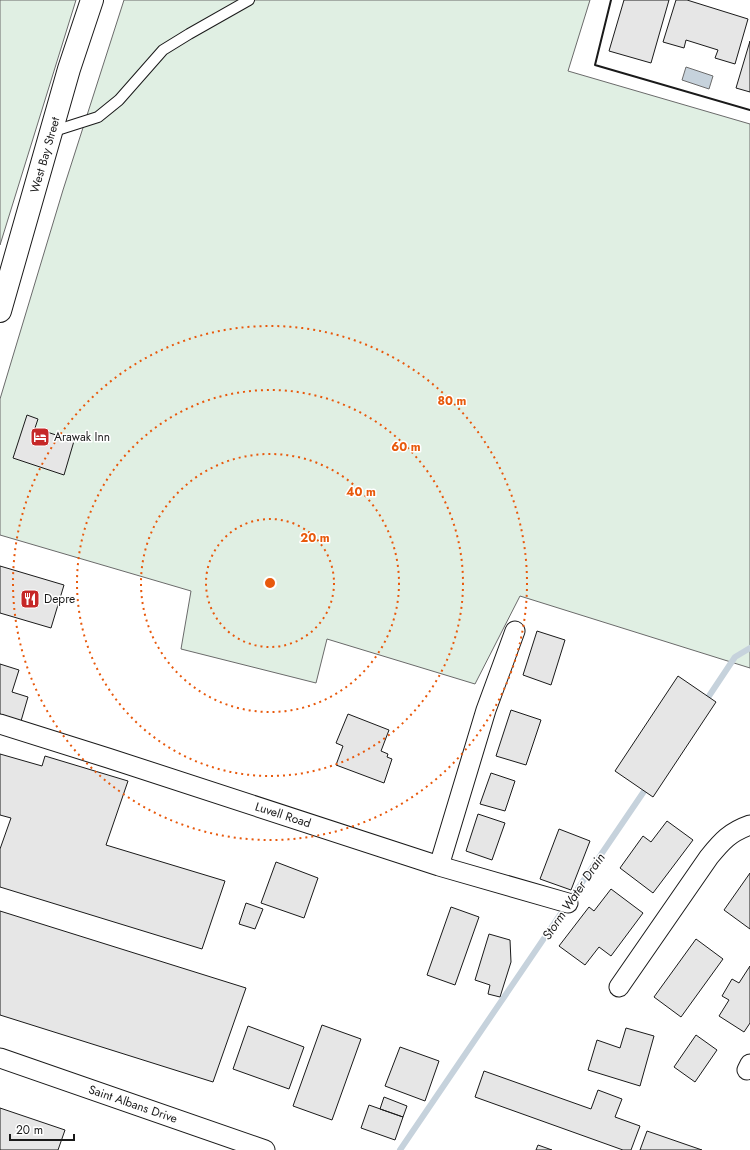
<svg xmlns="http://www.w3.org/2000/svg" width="750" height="1150" font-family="Jost,sans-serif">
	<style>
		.green { fill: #e0efe3; stroke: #6a6a6a }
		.water { fill: #c6d2dc; stroke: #6a6a6a }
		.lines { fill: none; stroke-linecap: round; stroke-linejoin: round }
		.stream { stroke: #c6d2dc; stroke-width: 6 }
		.building { fill: #e6e6e6; stroke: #1a1a1a }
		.lane-casing { stroke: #1a1a1a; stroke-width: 12 }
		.street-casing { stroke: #1a1a1a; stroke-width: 21 }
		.highway-casing { stroke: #1a1a1a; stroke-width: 24 }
		.lane { stroke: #fff; stroke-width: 10 }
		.street { stroke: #fff; stroke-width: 19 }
		.highway { stroke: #fff; stroke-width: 22 }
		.wall { stroke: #1a1a1a; stroke-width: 2 }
		.ring { fill: none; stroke: #e8590c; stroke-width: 2; stroke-dasharray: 2 4 }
		.labels { text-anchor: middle; stroke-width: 3; stroke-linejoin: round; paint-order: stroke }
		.street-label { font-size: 12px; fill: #1a1a1a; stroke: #fff }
		.poi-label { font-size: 12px; fill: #1a1a1a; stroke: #fff; text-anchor: start }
		.water-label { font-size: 13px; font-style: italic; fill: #1a1a1a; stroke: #fff }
		.centre { fill: #e8590c; stroke: #fff; stroke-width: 2 }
		.ring-label { font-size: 12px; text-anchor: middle; font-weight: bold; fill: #e8590c; stroke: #fff; stroke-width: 3; stroke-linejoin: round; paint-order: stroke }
	</style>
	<rect width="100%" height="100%" fill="#fff"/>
	<path class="green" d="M0 0H76L0 245Z
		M124 0H590L568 71 750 124V668L520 596 475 684 327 639 316 683 181 649 191 591 0 535V399L63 190Z"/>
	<path class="water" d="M686 67 713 76 709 89 682 80Z"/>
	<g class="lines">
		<path class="stream" d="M705 702 735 657 750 648
			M400 1150 649 784"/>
	</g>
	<path class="building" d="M624 0H669L651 63 609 51Z
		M676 0H687L748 19 735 64 715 58 718 50 686 40 684 48 663 42Z
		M750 41V92L736 88Z
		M27 415 38 419 35 428 74 441 64 475 13 458Z
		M0 566 64 585 51 628 0 613Z
		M537 631 565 640 551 685 523 675Z
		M0 664 19 670 12 692 28 697 21 721 0 714Z
		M678 676 716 702 653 797 615 771Z
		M511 710 541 720 526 765 496 756Z
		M348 714 389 730 381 751 388 754 387 757 392 759 384 783 336 765 343 746 336 743Z
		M0 754 42 766 45 756 128 781 106 845 225 881 202 949 0 887V849L11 818 0 815Z
		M491 773 515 781 505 811 480 804Z
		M478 814 505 823 492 860 466 851Z
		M667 821 693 840 653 893 620 868 643 836 651 842Z
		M559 829 590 841 571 890 540 879Z
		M276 862 318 878 304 918 261 903Z
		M750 873V929L724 910Z
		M611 889 643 913 611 956 599 947 585 965 559 946 589 907 594 911Z
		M246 903 263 909 255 929 239 924Z
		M451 907 479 917 455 985 427 975Z
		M0 911 246 988 213 1082 0 1015Z
		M489 934 510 940 511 962 500 997 488 994 490 985 475 980Z
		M696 939 723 959 681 1017 654 997Z
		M750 966V1023L744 1032 719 1016 729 1000 722 996 732 979 739 983Z
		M322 1025 361 1039 332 1120 293 1106Z
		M248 1026 304 1047 289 1089 233 1069Z
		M626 1028 654 1036 640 1086 588 1070 597 1040 620 1048Z
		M696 1035 717 1050 695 1082 674 1067Z
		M400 1047 439 1061 425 1101 385 1086Z
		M484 1071 591 1109 598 1090 622 1099 615 1117 640 1126 631 1150H623L475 1097Z
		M384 1097 407 1106 403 1117 380 1109Z
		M369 1105 403 1117 395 1140 361 1128Z
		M0 1108 65 1130 58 1150H0Z
		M647 1131 702 1150H640Z
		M538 1145 552 1150H536Z"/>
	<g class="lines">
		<g class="lane-casing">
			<path id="lane" d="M51 132 98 117 119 100 163 50 189 34 249 0"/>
		</g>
		<g class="street-casing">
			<path id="street" d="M0 724 108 758 439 866 568 903
				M439 866 486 710 515 631
				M619 987 709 857C722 841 730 832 750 825
				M0 1058 265 1150
				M747 1070 750 1064"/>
		</g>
		<g class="highway-casing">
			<path id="highway" d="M0 311 69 69 92 0"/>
		</g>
		<use href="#lane" class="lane"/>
		<use href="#street" class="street"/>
		<use href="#highway" class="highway"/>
		<path class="wall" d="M611 0 595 65 750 110"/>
	</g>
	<g class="ring">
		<circle cx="270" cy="583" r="64"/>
		<circle cx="270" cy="583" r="129"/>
		<circle cx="270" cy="583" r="193"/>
		<circle cx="270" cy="583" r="257"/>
	</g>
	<defs>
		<g id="hotel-square" transform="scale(1)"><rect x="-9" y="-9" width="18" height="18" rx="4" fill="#c62828" stroke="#fff"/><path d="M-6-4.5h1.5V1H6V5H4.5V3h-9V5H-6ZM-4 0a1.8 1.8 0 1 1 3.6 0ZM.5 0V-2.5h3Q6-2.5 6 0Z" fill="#fff"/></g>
		<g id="restaurant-square" transform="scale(1)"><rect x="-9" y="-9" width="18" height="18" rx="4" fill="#c62828" stroke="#fff"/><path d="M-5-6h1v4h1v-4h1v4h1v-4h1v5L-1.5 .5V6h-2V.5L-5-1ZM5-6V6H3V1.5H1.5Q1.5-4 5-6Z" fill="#fff"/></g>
	</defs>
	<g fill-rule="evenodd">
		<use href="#hotel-square" x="40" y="437"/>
		<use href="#restaurant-square" x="30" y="599"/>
	</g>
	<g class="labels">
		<g class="street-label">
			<text transform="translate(45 155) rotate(-74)" y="4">West Bay Street</text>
			<text transform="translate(283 815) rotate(18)" y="4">Luvell Road</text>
			<text transform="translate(133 1104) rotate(19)" y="4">Saint Albans Drive</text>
		</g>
		<g class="poi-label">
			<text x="54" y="441">Arawak Inn</text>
			<text x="44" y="603">Depre</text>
		</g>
		<g class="water-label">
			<text transform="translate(573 896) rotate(-56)" y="5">Storm Water Drain</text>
		</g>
	</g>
	<circle cx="270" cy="583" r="6" class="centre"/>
	<g class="ring-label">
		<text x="452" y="405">80 m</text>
		<text x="406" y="451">60 m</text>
		<text x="361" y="496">40 m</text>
		<text x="315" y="542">20 m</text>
	</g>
	<path d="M10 1134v6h64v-6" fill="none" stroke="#1a1a1a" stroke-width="2"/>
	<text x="16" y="1134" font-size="12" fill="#1a1a1a" stroke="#ffffff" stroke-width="3" paint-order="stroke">20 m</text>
</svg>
